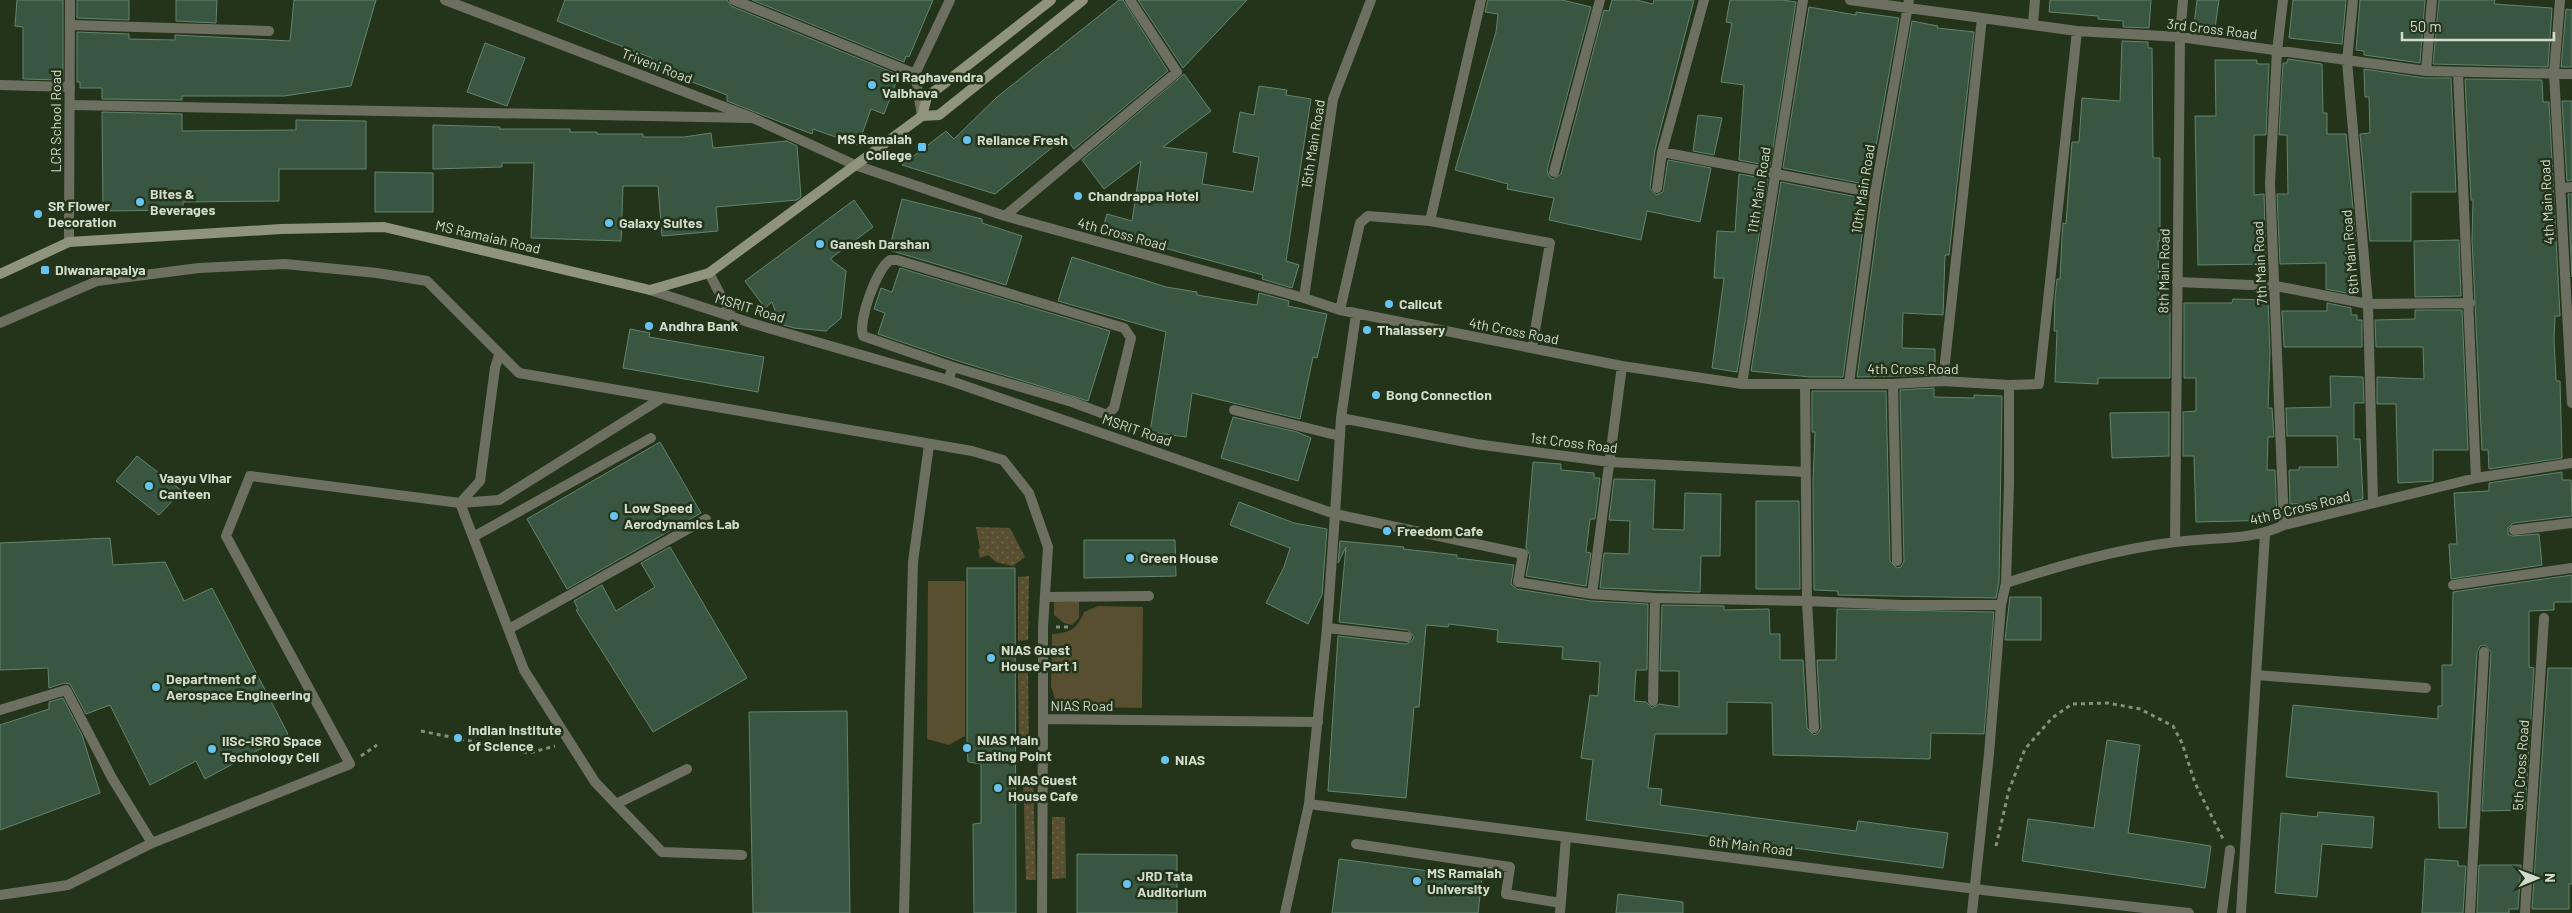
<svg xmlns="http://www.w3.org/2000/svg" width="2572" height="913" font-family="Barlow,sans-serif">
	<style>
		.grass { fill: url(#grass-dots) }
		.green { fill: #574f2f }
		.building { fill: #385642; stroke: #64846d }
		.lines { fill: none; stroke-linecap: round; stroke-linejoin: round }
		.path { stroke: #838f7b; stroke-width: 3; stroke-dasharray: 4 4; stroke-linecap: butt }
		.service { stroke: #6d7061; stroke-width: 10 }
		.minor { stroke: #6d7061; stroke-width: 10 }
		.tertiary { stroke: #6d7061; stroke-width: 10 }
		.secondary { stroke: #90947d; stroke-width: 10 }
		.poi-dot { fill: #67c4f0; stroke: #24341a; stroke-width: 2 }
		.labels { text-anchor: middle; stroke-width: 5; stroke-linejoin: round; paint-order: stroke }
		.street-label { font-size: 14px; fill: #d2dccc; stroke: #24341a }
		.poi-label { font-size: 14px; font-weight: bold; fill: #d2dccc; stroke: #24341a; text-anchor: start }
	</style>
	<defs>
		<pattern id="grass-dots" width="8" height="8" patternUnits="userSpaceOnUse" patternTransform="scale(1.25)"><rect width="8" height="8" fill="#574f2f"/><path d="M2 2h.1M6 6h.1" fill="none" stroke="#6e684c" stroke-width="1.8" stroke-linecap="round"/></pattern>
	</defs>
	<rect width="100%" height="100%" fill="#24341a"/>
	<path class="grass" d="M976 527 1010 528 1025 557 1013 566 996 562 988 555 980 558 978 550 980 548Z
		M1029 576 1028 640 1018 641V577Z
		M1018 670H1028L1029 744H1019Z
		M1023 775H1033L1036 880H1026Z
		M1052 817H1065L1066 878 1052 879Z"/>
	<path class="green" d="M928 581H965V736L949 745 927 739Z
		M1079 601V618L1072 625 1064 623 1054 615V602Z
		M1098 606 1143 607 1142 708 1057 706 1051 686 1052 634C1070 633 1077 629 1084 612Z"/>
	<path class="building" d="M17 0H63V80L23 79V27L15 26Z
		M77 0H129V20L77 18Z
		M176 0H217L216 23 176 21Z
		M294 0H376L351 86 284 96H182V100L102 99V88H80V82H77V32L129 34V39L175 40V35L290 41Z
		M565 0H727L731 6 899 75 884 114 871 109 858 145 813 129 812 134 770 118 727 101V95L649 66 652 58 557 21Z
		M752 0H933L909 57 906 56 904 62Z
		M1119 0H1123L1168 71 1074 149 1065 137 995 194 902 165 946 131 954 139 997 97Z
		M1138 0H1247L1183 68Z
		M1488 0H1562L1591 7 1547 170 1549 176 1553 179 1561 174 1604 10 1609 11 1612 0H1636L1653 4 1654 0H1694L1655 150 1650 188 1656 195 1663 192 1668 160 1711 168 1700 222 1647 211 1641 240 1549 220 1554 198 1507 189 1508 184 1455 170 1496 32 1498 14 1485 12Z
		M1730 0H1782L1796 2 1770 166 1739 160 1744 85 1721 82 1732 23 1726 22Z
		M2050 0H2151L2149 28 2123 27V21L2098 19V16L2049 12Z
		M2197 0H2219L2215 28 2194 25Z
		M2293 0H2346L2342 44 2289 38Z
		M2360 0H2425L2420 63 2364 55V51L2356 50Z
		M2439 0H2495L2494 4 2552 8 2548 67 2433 64Z
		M1809 7 1856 15V12L1899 18 1869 185 1783 168Z
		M2566 9 2572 10V67H2561Z
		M1912 21 1938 26 1937 28 1974 32 1949 255H1945L1943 315 1903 313 1902 348 1935 349V375L1857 377 1882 194Z
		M2122 41 2148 42V48H2152L2153 158H2160V241H2158L2159 298 2160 304H2170V378H2098V384L2055 382 2057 331H2054L2055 298 2057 279H2060L2062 236 2063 223 2066 224 2072 142H2079L2082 98 2120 101Z
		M485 43 525 58 507 106 467 92Z
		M2288 59 2322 64 2323 113H2327V134H2346L2356 241H2351V294L2326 289V263L2280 264 2277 194H2288L2287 135H2279L2283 63H2287Z
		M2215 60H2257V64H2269L2266 135H2254V195L2264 194 2266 264 2198 265 2195 116H2216Z
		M2364 69 2425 78H2451L2456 192H2411V241H2370L2360 134 2370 133 2369 97H2365Z
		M1184 74 1211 111 1163 147 1207 153 1202 184 1253 192 1259 157 1233 152 1240 112 1254 115 1259 86 1287 90 1286 95 1311 99 1286 261 1299 265 1292 288 1262 279 1263 275 1102 231 1107 214 1132 221 1141 161 1104 189 1082 160Z
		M2465 79 2542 80 2543 102H2549L2560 316H2555L2554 339 2556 381H2560L2562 458 2489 469 2488 450H2482L2472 240 2473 200H2471Z
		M2562 101H2572V180L2567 181Z
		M102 112 182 114V131L296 130V120L366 121V169H279V201L183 202V210L103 211Z
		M1698 115 1722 118 1714 155 1693 151Z
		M433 125 500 127 499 129H570V132H597V134H643V137H684L711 133 713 148 787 141 797 146 801 197 797 200 716 207 718 231 662 236 658 186H623L621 241 531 238 534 163H502V167L433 169Z
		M375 172 433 173V212H375Z
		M1739 174 1768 179 1737 372 1712 368 1724 278H1714L1717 231 1735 232Z
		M1781 182 1867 199 1843 377H1810L1751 371Z
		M2568 194H2572V277Z
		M902 199 982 219V223L1022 236 1006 285 889 250Z
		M854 200 873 227 830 259 846 271 841 318 826 331 794 328 780 324 772 302 765 308 745 281Z
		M2459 240 2461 296 2415 297 2414 241Z
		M1072 257 1166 287 1197 292V295L1257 305 1259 293 1289 301 1288 306 1327 314 1317 358 1313 357 1300 419 1192 393 1186 437 1150 432 1166 332 1058 301Z
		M900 268 1110 331 1088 401 955 360 878 334 885 313 874 309 881 288 892 292Z
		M2233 299 2268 300 2270 352 2268 408H2272L2274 437H2268L2267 470H2275L2277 520 2196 522 2194 456H2183V412L2196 411V378H2184V303H2232Z
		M2327 303 2351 308V315H2357V320H2362V347H2284L2282 311H2327Z
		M2415 310H2462L2468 450H2433V481L2398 483 2396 404H2377V377L2424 379 2423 347H2376L2375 320 2415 319Z
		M630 329 650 333 649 337 764 357 758 392 623 368Z
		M2330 376 2363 377 2364 403H2354V439H2360L2363 499 2350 502 2290 504 2289 470H2299V467H2338L2337 436H2287L2286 408 2331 407Z
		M1934 388V397L1974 398V395L2002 396 1999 582 1996 598 1838 595V591L1814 590 1813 482 1815 432H1812V391H1886L1890 561 1897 568 1901 567 1904 561 1900 390Z
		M2169 412V456L2112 458 2110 413Z
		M1233 417 1297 432 1311 438 1298 481 1221 458Z
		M660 442 701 513 567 589 527 519Z
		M137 456 182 491 159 515 116 481Z
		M1533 462 1561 464V470L1594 473V478H1600L1595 519H1590L1586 552 1591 553 1586 586 1526 576 1530 555 1526 548Z
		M2562 472V480H2571L2572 516 2513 523 2508 528V534L2512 536 2539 534 2542 565 2451 579 2449 544H2457L2454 493 2489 491V483Z
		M1614 479 1655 480 1653 529 1684 530 1685 493 1721 494 1720 556H1701L1700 592 1600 588 1604 553 1629 554 1630 521 1609 520Z
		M1756 501H1799L1800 589H1756Z
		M1239 502 1294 523 1327 529 1322 595 1308 624 1266 603 1284 567 1290 548 1230 525Z
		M110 538 113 565 165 562 184 601 212 588 288 734 205 779 196 761 150 785 110 705 86 714 70 684 64 683 49 688 48 668 0 670V543Z
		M1084 540H1175L1176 576 1084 578Z
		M1340 541 1404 547 1403 549 1457 555V558L1514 565 1511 584 1517 589 1591 601 1648 604 1647 670H1636L1634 701 1646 702 1652 708 1659 704 1679 707V671H1660L1662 605 1724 606V610L1769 609 1770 634H1780V660H1803L1807 728 1814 735 1818 733 1821 728 1817 660H1836L1837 609 1994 612 1984 734 1931 733 1930 759 1773 755 1772 703 1727 702V734H1655L1648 788 1662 789 1660 805 1856 831 1858 821 1948 833 1943 868 1586 820 1593 760 1581 758 1590 695 1598 696 1600 662 1562 659 1563 647 1497 642 1498 630 1449 624 1448 627 1426 625 1419 707H1414L1406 798 1328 791 1338 636 1406 644 1412 641 1414 637 1408 630 1339 622 1346 547 1338 563Z
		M670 547 747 678 653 732 576 610 578 609 574 601 602 585 616 611 655 587 641 563Z
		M967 568H1015L1016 913H974L973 824 981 823V764L968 762 967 748Z
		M2572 575V602H2554V610L2529 611V667L2534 668 2525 810 2482 811 2491 652 2485 645 2480 646 2477 652 2466 828H2439L2438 792 2286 777 2293 705 2438 719V706H2442V665H2452L2453 592Z
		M2010 597H2041V640H2005Z
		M2548 668H2572V884H2569V909H2532Z
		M63 698 82 735 100 793 0 830V725L49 709V702Z
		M847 711 850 913H753L749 712Z
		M2107 740 2140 745 2128 833 2211 846 2205 888 2022 861 2028 819 2094 828Z
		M2318 812 2374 817 2372 848 2322 844 2317 897 2275 893 2281 813 2317 817Z
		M1077 854 1177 855V913H1077Z
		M1339 859 1482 878 1478 913H1332Z
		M2425 859 2458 861V866H2466L2463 913H2422Z
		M2479 865H2521L2518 909H2509V913H2477Z
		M1618 894 1683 902V913H1616Z"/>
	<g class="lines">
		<path class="path" d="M1056 627H1069
			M421 731 529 753 555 746
			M361 756 377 745
			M1996 846 2009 790 2025 749 2052 718 2072 704 2108 703 2140 709 2173 726 2182 743 2195 783 2223 839"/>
		<path class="service" d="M0 323 97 281 199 268 285 264 377 273 427 281 519 373 972 451 1003 460 1029 493 1048 547 1043 627V719L1318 722
			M948 380 953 367 863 336C858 321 876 270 890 260H897L1124 328 1131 338 1114 408 1107 415 1072 402 953 367
			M662 398 499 500 460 503 524 670 595 782 662 852 742 855
			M1234 410 1340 436
			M473 537 651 438
			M1045 597 1149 596
			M1327 628 1407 637
			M509 629 706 519
			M2256 675 2426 688
			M0 710 66 690 112 778 152 843 68 885 0 895
			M616 804 687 769
			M152 843 350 764 226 536 250 476 460 503 480 481 495 368 499 355
			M1356 844 1510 867 1506 894 1561 903
			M904 913 913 562 929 445
			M1042 913 1043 719
			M1285 913 1309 804
			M1560 913 1566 837
			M2222 913 2230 850"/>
		<path class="minor" d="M734 0 915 74
			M1850 0 2077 31 2180 37 2426 71 2572 74
			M2283 0 2277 51 2270 183 2284 525
			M2353 0 2347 61 2368 304 2373 503
			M2560 0 2554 73 2572 403
			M2033 23 2035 0
			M70 25 269 31
			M2426 71 2432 0
			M2458 73 2476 478
			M915 74 950 0
			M915 74 922 116
			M0 85 70 87
			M70 105 751 118
			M1662 152 1875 193
			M855 165 1005 216 1304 298 1340 310 1622 366 1742 384H1893L1943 381 2009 385
			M1554 172 1600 0
			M1657 188 1662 152 1704 0
			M2560 188 2572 187
			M1005 216 1177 72 1130 0
			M1430 221 1481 0
			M2177 282 2276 286 2368 304 2470 303
			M1304 298 1333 99 1371 0
			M1340 310 1360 223 1368 216 1430 221 1550 243 1532 348
			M1356 314 1341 418 1335 514 1523 554 1518 582 1592 594 1655 598 1807 601 1901 605H2001
			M1943 381 1982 18
			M1849 383 1875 193 1909 0
			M1742 384 1803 0
			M1805 384 1807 601 1814 728
			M1893 384 1897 561
			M1341 418 1476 444 1610 462 1806 472
			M2514 530 2572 523
			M2175 542 2180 37 2183 0
			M2006 583C2062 565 2117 549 2176 542 2212 537 2251 541 2284 525L2476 478 2572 463
			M2453 585 2572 568
			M1592 594 1622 366
			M1653 701 1655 598
			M1972 913 1989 754 2001 605 2006 583 2009 483V385L2039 384 2077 31
			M2241 913 2265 534
			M2470 913 2484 652
			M2525 913 2544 618"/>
		<path class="tertiary" d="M445 0 753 118 855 165
			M69 242 70 0
			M709 273 732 317
			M650 290 751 323 948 380 1335 514 1327 628 1309 804 1991 891 2189 913"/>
		<path class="secondary" d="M922 116 927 97 1051 0
			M0 274 69 242 281 229 384 227 650 290 709 273 922 116 939 115 1083 0"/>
	</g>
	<g class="poi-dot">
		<circle cx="872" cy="85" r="5"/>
		<circle cx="967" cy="140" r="5"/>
		<rect x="917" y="142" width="10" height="10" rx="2.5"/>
		<circle cx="1078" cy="196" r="5"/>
		<circle cx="140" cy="202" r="5"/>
		<circle cx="38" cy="214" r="5"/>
		<circle cx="609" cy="223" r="5"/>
		<circle cx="820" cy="244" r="5"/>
		<rect x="40" y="265" width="10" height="10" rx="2.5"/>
		<circle cx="1389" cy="304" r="5"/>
		<circle cx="649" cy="326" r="5"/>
		<circle cx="1367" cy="330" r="5"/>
		<circle cx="1376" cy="395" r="5"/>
		<circle cx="149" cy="486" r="5"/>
		<circle cx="614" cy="516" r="5"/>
		<circle cx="1387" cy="531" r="5"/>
		<circle cx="1130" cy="558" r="5"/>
		<circle cx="991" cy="658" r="5"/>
		<circle cx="156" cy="687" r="5"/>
		<circle cx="458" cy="738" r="5"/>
		<circle cx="967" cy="748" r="5"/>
		<circle cx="212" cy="749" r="5"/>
		<circle cx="1165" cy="760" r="5"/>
		<circle cx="998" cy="788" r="5"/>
		<circle cx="1417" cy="881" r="5"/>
		<circle cx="1127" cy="884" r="5"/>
	</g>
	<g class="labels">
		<g class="street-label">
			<text transform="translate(2212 29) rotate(7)" y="5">3rd Cross Road</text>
			<text transform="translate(657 66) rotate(21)" y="5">Triveni Road</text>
			<text transform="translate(56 121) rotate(-90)" y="5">LCR School Road</text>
			<text transform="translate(1313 144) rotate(-81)" y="5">15th Main Road</text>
			<text transform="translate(1863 189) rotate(-81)" y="5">10th Main Road</text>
			<text transform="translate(1759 190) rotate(-81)" y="5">11th Main Road</text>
			<text transform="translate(2547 202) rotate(-93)" y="5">4th Main Road</text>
			<text transform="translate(1122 234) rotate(15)" y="5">4th Cross Road</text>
			<text transform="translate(488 237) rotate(13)" y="5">MS Ramaiah Road</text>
			<text transform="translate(2350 252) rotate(-95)" y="5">6th Main Road</text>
			<text transform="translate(2260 263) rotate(-93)" y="5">7th Main Road</text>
			<text transform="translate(2164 271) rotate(-89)" y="5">8th Main Road</text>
			<text transform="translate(750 308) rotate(17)" y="5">MSRIT Road</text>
			<text transform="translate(1514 331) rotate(11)" y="5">4th Cross Road</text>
			<text x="1913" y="374">4th Cross Road</text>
			<text transform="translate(1137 430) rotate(19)" y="5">MSRIT Road</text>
			<text transform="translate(1574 443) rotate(7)" y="5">1st Cross Road</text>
			<text transform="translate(2300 508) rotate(-14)" y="5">4th B Cross Road</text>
			<text x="1082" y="711">NIAS Road</text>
			<text transform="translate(2521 765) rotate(-86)" y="5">5th Cross Road</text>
			<text transform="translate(1751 846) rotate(7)" y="5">6th Main Road</text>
		</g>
		<g class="poi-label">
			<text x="882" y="82">Sri Raghavendra<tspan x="882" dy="16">Vaibhava</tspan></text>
			<text x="912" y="144" text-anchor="end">MS Ramaiah<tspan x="912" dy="16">College</tspan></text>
			<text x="977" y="145">Reliance Fresh</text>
			<text x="150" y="199">Bites &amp;<tspan x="150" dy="16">Beverages</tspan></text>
			<text x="1088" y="201">Chandrappa Hotel</text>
			<text x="48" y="211">SR Flower<tspan x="48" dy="16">Decoration</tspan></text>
			<text x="619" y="228">Galaxy Suites</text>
			<text x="830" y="249">Ganesh Darshan</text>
			<text x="55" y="275">Diwanarapalya</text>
			<text x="1399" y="309">Calicut</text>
			<text x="659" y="331">Andhra Bank</text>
			<text x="1377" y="335">Thalassery</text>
			<text x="1386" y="400">Bong Connection</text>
			<text x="159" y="483">Vaayu Vihar<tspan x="159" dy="16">Canteen</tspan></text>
			<text x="624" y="513">Low Speed<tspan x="624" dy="16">Aerodynamics Lab</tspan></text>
			<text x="1397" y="536">Freedom Cafe</text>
			<text x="1140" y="563">Green House</text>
			<text x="1001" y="655">NIAS Guest<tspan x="1001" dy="16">House Part 1</tspan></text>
			<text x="166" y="684">Department of<tspan x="166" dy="16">Aerospace Engineering</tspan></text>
			<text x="468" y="735">Indian Institute<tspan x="468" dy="16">of Science</tspan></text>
			<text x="977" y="745">NIAS Main<tspan x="977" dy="16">Eating Point</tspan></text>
			<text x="222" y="746">IISc-ISRO Space<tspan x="222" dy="16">Technology Cell</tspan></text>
			<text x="1175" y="765">NIAS</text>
			<text x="1008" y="785">NIAS Guest<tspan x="1008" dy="16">House Cafe</tspan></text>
			<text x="1427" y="878">MS Ramaiah<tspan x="1427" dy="16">University</tspan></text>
			<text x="1137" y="881">JRD Tata<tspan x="1137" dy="16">Auditorium</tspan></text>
		</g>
	</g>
	<g transform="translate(2537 878) rotate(89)" stroke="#24341a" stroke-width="4" paint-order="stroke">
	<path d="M0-4L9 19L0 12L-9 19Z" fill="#d2dccc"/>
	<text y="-8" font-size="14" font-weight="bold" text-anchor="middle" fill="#d2dccc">N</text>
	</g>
	<path d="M2402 32v8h152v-8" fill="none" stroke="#d2dccc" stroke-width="2.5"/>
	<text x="2410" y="32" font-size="15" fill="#d2dccc" stroke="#24341a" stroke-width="4" paint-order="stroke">50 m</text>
</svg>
